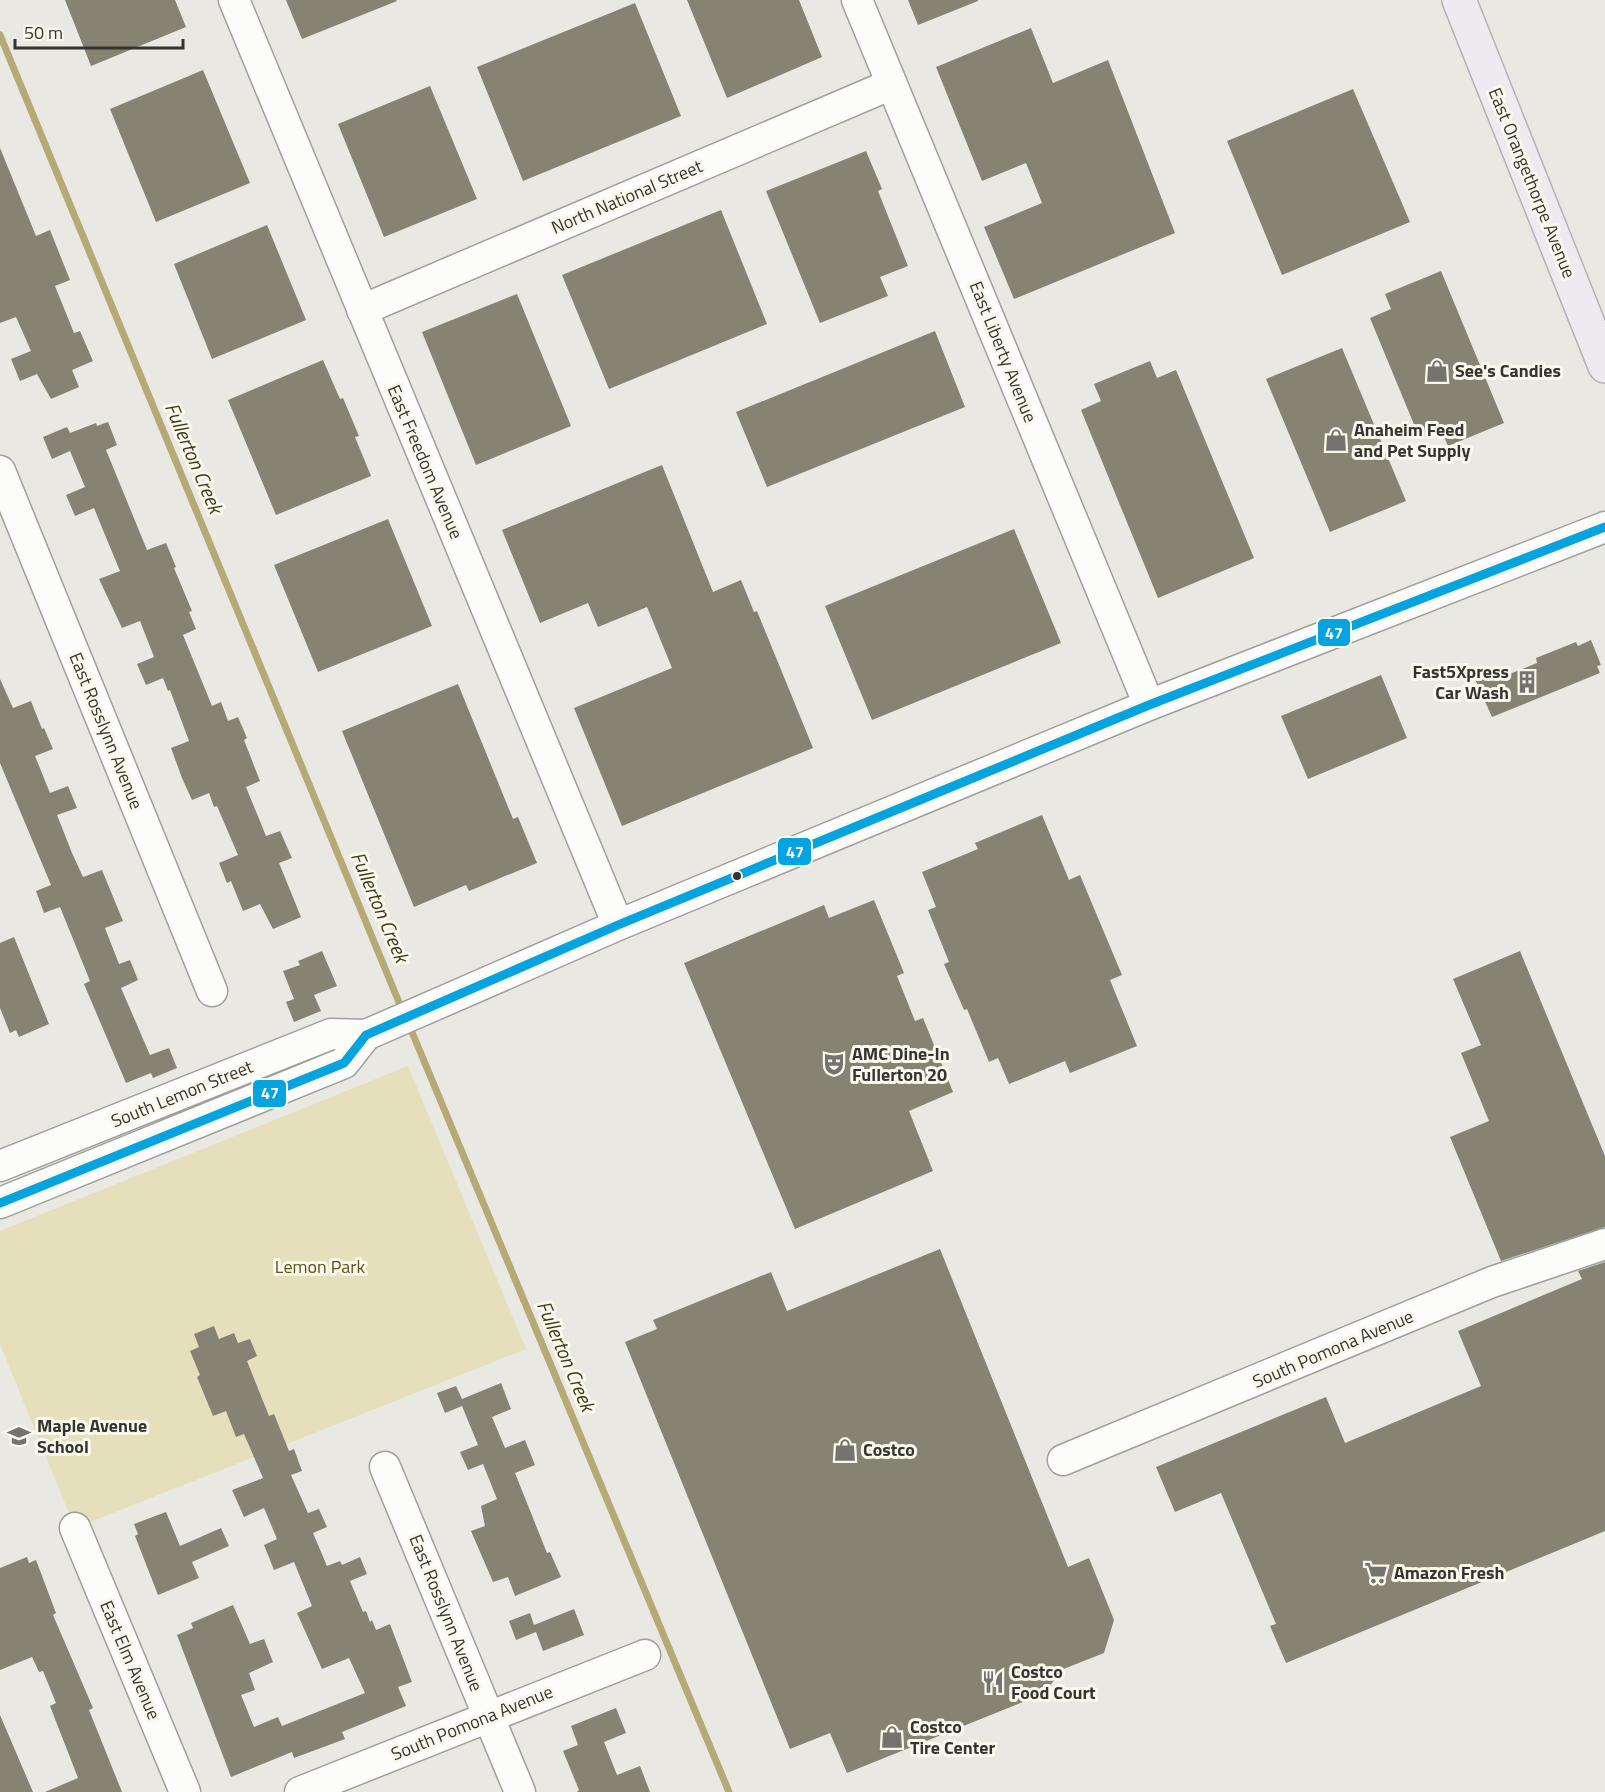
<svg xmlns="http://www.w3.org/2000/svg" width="1605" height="1792" font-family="'Titillium Web',sans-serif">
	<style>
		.green { fill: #e5dfbc }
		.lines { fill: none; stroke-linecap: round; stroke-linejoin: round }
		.stream { stroke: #b4aa76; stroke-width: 7 }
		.building { fill: #868375 }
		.minor-casing { stroke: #a09f9a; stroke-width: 33 }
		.major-casing { stroke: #b5b2b6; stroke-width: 36 }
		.minor { stroke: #fcfcfb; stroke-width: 30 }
		.major { stroke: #edebef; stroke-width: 33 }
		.bus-1-casing { stroke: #faf8ec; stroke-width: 14 }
		.bus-1 { stroke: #05a3df; stroke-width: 9 }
		.bus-dot { fill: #353430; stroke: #faf8ec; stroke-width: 2 }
		.labels { text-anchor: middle; stroke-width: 6; stroke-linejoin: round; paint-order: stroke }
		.street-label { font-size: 18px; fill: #353430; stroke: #faf8ec }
		.poi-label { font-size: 18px; font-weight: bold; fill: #353430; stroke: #faf8ec; text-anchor: start }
		.park-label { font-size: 18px; fill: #5d531c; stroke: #faf8ec }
		.water-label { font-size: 20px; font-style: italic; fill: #3f3919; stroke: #faf8ec }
		.line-badge { stroke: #faf8ec; stroke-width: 2 }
		.badge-label { font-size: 16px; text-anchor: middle; font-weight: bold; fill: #fff }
	</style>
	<rect width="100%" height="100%" fill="#e9e8e2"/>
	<path class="green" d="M408 1066 526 1349 75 1528 0 1344V1231Z"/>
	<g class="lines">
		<path class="stream" d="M0 35 403 1012
			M409 1025 729 1792"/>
	</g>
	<path class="building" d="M65 0H175L186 27 91 66Z
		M286 0H396L397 1 302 39Z
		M687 0H799L822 57 727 98Z
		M908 0H978V1L918 25Z
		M635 3 681 116 523 181 477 67Z
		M1031 28 1053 83 1108 60 1175 233 1014 299 984 227 1042 203 1026 163 982 181 936 67Z
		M203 70 250 183 156 222 110 109Z
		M430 86 477 199 384 237 338 124Z
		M1353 89 1410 222 1282 275 1227 141Z
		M0 148 36 236 50 230 70 280 55 286 74 333 80 331 93 361 72 370 79 387 51 399 37 374 20 381 11 359 31 351 16 317 0 323Z
		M866 151 882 189 878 191 908 266 880 277 888 296 820 323 766 191Z
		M721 210 767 324 609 389 562 275Z
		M267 225 306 320 212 359 174 264Z
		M1441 271 1504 423 1448 446 1441 430 1420 439 1370 318 1391 309 1385 294Z
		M517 294 571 426 476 465 422 332Z
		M935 331 965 407 767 487 736 412Z
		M1342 348 1406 501 1330 532 1266 379Z
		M323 360 340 399 343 398 359 436 355 437 371 476 276 515 228 400Z
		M1150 361 1157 378 1176 370 1254 558 1158 598 1081 410 1101 401 1094 384Z
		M108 422 117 445 106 450 147 550 166 543 176 567 174 568 192 611 189 612 196 629 183 635 212 706 221 702 228 721 238 717 247 738 244 740 260 781 246 787 266 836 280 831 292 858 279 863 301 917 273 929 260 904 243 911 231 881 227 883 219 863 238 855 217 806 214 807 209 793 192 800 182 778 171 748 189 741 170 690 168 691 163 678 146 685 137 664 154 657 140 621 122 628 99 579 120 571 105 535 94 508 75 516 66 495 85 487 70 451 52 459 43 437 67 427 70 433 96 423 97 426Z
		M662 465 713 592 741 580 754 612 757 611 813 748 622 826 574 708 672 668 647 607 598 627 588 603 540 623 502 530Z
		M388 519 432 626 318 672 274 565Z
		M1014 529 1061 643 872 720 825 606Z
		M1591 640 1601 665 1597 666 1600 673 1492 717 1475 679 1499 670 1502 677 1537 663 1536 658 1576 642 1578 646Z
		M1381 675 1407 738 1308 779 1281 716Z
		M0 679 13 708 31 701 42 729 44 728 53 749 35 756 50 793 68 786 77 808 57 815 72 853 83 877 102 870 123 921 105 928 119 964 130 960 138 980 121 988 150 1055 169 1048 177 1068 153 1078 151 1073 126 1083 84 984 90 981 60 907 44 913 36 891 51 885 0 763Z
		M458 684 513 819 518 817 537 863 469 891 466 885 414 907 342 731Z
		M1042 815 1069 880 1080 875 1122 975 1110 980 1137 1046 1070 1073 1065 1061 1009 1084 998 1058 989 1062 967 1009 964 1010 944 964 949 962 928 910 936 907 922 872 978 849 975 843Z
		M874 900 904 973 897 976 915 1021 923 1018 953 1092 909 1111 933 1171 795 1229 684 963 824 905 829 918Z
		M14 937 49 1024 19 1037 16 1030 10 1033 0 1008V943Z
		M322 951 337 986 314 995 321 1011 294 1022 286 1002 294 999 283 971 300 965 298 961Z
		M1520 951 1605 1156V1227L1501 1261 1450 1137 1489 1121 1461 1053 1481 1045 1453 979Z
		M940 1249 1068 1567 1089 1558 1114 1620 1104 1653 1061 1670 1045 1693 847 1773 830 1733 790 1749 625 1342 657 1329 653 1320 771 1272 787 1311Z
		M1605 1262V1531L1286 1663 1270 1626 1276 1624 1221 1493 1175 1512 1156 1467 1326 1397 1345 1443 1481 1386 1458 1331 1582 1279 1578 1271Z
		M214 1326 219 1339 234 1333 238 1343 250 1339 257 1356 247 1361 269 1416 274 1414 289 1451 294 1449 302 1471 291 1475 308 1513 319 1509 327 1527 313 1533 327 1566 340 1561 342 1565 360 1557 367 1574 350 1581 363 1612 366 1611 370 1622 372 1620 376 1630 390 1624 412 1682 398 1687 406 1706 342 1732 345 1739 294 1758 292 1752 231 1777 177 1635 193 1628 191 1623 233 1605 250 1644 264 1639 273 1662 249 1673 255 1690 241 1695 254 1727 278 1717 282 1726 365 1693 349 1658 322 1669 297 1613 312 1606 294 1562 274 1570 264 1545 277 1539 264 1508 244 1517 232 1490 263 1478 244 1434 236 1437 226 1411 213 1416 197 1377 200 1375 190 1351 199 1347 194 1334Z
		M501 1383 511 1409 492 1417 505 1448 525 1440 535 1465 515 1473 547 1553 550 1552 561 1577 515 1596 508 1577 493 1582 471 1531 485 1526 481 1506 497 1499 483 1464 468 1470 460 1452 478 1445 462 1406 445 1413 437 1393 456 1386 462 1399Z
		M166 1512 180 1546 221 1528 229 1546 192 1562 199 1578 158 1595 135 1536 138 1534 134 1524Z
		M27 1557 29 1563 36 1560 56 1613 53 1615 93 1708 89 1710 122 1792H45L78 1778 50 1706 56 1703 43 1671 39 1672 32 1657 0 1670V1568Z
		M574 1609 584 1635 543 1651 536 1632 516 1640 509 1621 530 1613 534 1625Z
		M616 1708 626 1733 604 1742 617 1775 640 1766 650 1792H577L579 1790 563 1751 578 1745 571 1726Z
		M0 1715 33 1792H0Z"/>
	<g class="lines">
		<g class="minor-casing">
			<path id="minor" d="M234 0 618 925
				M857 0 1149 705
				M362 310 892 84
				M0 471 212 991
				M0 1166 331 1034 366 1035 618 925 1149 705 1605 527
				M0 1203 344 1063 366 1035
				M1063 1460 1492 1282 1605 1244
				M385 1467 520 1792
				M75 1528 185 1792
				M300 1792 645 1655"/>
		</g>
		<g class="major-casing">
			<path id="major" d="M1459 0 1605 366"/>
		</g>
		<use href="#minor" class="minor"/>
		<use href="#major" class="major"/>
		<g class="bus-1-casing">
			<path id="bus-1" d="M0 1203 344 1063 366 1035 618 925 1149 705 1605 527"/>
		</g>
		<use href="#bus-1" class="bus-1"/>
	</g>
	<defs>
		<g id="shop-bare" transform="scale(1.8)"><path d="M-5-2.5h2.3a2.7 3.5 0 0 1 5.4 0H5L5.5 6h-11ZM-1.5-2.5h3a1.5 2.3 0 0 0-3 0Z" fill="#74736e" stroke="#faf8ec" stroke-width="2.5" paint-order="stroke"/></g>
		<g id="building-bare" transform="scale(1.8)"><path d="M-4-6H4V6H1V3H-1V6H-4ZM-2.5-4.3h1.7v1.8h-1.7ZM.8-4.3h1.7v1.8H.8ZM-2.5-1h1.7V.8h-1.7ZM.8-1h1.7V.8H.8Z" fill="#74736e" stroke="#faf8ec" stroke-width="2.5" paint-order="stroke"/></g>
		<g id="theatre-bare" transform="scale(1.8)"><path d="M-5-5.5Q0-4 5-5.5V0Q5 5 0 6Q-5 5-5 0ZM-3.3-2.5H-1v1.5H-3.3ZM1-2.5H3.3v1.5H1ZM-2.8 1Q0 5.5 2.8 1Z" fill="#74736e" stroke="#faf8ec" stroke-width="2.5" paint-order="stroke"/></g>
		<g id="school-bare" transform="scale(1.8)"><path d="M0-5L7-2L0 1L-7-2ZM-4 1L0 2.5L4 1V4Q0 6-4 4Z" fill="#74736e" stroke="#faf8ec" stroke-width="2.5" paint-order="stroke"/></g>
		<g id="supermarket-bare" transform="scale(1.8)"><path d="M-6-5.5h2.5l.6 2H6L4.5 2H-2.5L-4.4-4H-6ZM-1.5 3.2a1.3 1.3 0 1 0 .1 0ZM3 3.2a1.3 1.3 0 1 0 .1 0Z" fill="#74736e" stroke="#faf8ec" stroke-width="2.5" paint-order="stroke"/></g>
		<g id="restaurant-bare" transform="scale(1.8)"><path d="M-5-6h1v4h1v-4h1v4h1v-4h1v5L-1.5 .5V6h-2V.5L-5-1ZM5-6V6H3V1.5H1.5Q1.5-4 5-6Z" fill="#74736e" stroke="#faf8ec" stroke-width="2.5" paint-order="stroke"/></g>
	</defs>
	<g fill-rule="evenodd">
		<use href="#shop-bare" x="1437" y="371"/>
		<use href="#shop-bare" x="1336" y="440"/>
		<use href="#building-bare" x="1527" y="682"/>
		<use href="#theatre-bare" x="834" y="1064"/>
		<use href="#school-bare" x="19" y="1436"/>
		<use href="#shop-bare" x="845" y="1450"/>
		<use href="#supermarket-bare" x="1376" y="1573"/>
		<use href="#restaurant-bare" x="993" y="1682"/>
		<use href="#shop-bare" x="892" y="1737"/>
	</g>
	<circle class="bus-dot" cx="737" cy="876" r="5"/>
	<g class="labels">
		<g class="street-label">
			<text transform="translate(1532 183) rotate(68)" y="6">East Orangethorpe Avenue</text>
			<text transform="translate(627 197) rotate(-23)" y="6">North National Street</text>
			<text transform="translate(1003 352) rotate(68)" y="6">East Liberty Avenue</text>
			<text transform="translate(425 462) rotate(67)" y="6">East Freedom Avenue</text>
			<text transform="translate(106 731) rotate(68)" y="6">East Rosslynn Avenue</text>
			<text transform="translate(182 1094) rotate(-22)" y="6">South Lemon Street</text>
			<text transform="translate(1333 1349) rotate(-23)" y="6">South Pomona Avenue</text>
			<text transform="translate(446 1613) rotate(68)" y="6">East Rosslynn Avenue</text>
			<text transform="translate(130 1660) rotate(67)" y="6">East Elm Avenue</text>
			<text transform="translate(472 1723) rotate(-22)" y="6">South Pomona Avenue</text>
		</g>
		<g class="poi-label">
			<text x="1455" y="377">See's Candies</text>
			<text x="1354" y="436">Anaheim Feed<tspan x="1354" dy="21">and Pet Supply</tspan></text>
			<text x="1509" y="678" text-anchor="end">Fast5Xpress<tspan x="1509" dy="21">Car Wash</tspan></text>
			<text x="852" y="1060">AMC Dine-In<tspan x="852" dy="21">Fullerton 20</tspan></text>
			<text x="37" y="1432">Maple Avenue<tspan x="37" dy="21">School</tspan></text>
			<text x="863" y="1456">Costco</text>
			<text x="1394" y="1579">Amazon Fresh</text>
			<text x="1011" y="1678">Costco<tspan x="1011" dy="21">Food Court</tspan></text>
			<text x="910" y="1733">Costco<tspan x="910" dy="21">Tire Center</tspan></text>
		</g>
		<g class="park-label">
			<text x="320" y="1273">Lemon Park</text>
		</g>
		<g class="water-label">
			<text transform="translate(194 458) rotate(67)" y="7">Fullerton Creek</text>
			<text transform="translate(380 907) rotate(67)" y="7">Fullerton Creek</text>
			<text transform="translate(566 1356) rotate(67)" y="7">Fullerton Creek</text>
		</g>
	</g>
	<g class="line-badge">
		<rect x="1317" y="618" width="34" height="29" rx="6" fill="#05a3df"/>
		<rect x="777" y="837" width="35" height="29" rx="6" fill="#05a3df"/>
		<rect x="252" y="1079" width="35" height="29" rx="6" fill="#05a3df"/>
	</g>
	<g class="badge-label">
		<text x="1334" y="639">47</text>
		<text x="795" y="858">47</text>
		<text x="270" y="1099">47</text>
	</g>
	<path d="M15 39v9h168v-9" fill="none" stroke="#353430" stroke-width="3"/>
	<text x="24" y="39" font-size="18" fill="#353430" stroke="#faf8ec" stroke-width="4.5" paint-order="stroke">50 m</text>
</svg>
